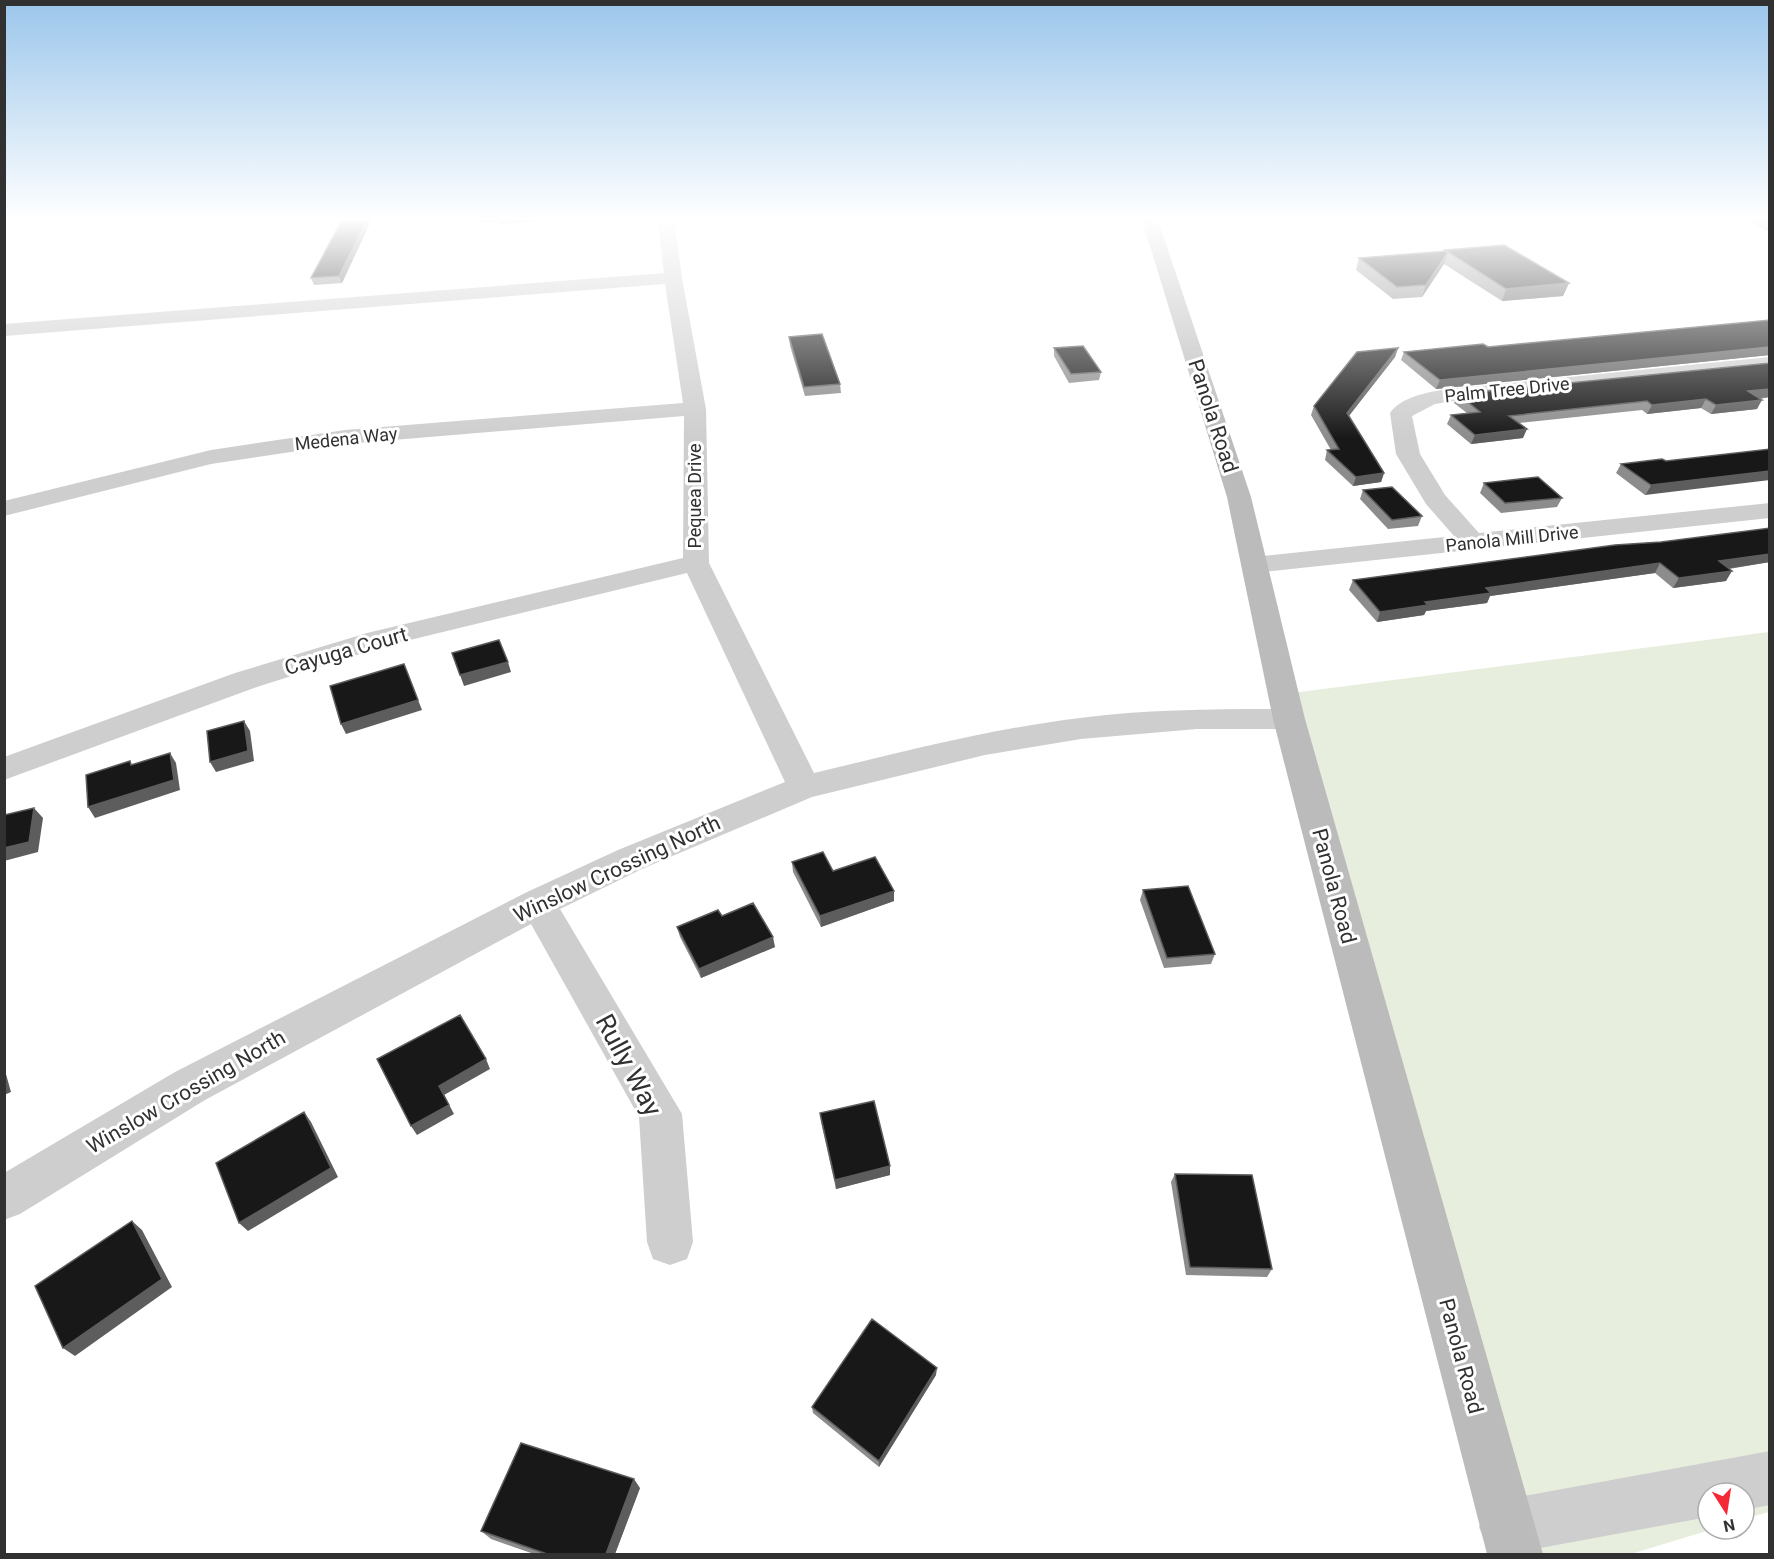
<svg xmlns="http://www.w3.org/2000/svg" width="1774" height="1559" font-family="Roboto,sans-serif">
	<style>
		.green { fill: #e7eede }
		.lines { fill: none; stroke-linecap: round; stroke-linejoin: round }
		.minor { fill: #cecece; fill-rule: evenodd }
		.tertiary { fill: #cecece; fill-rule: evenodd }
		.secondary { fill: #bbb; fill-rule: evenodd }
		.wall { fill: #8c8c8c }
		.shaded-wall { fill: #5d5d5d }
		.building { fill: #181818; stroke: #5d5d5d; stroke-width: 1.5 }
		.labels { text-anchor: middle; stroke-width: 6; stroke-linejoin: round; paint-order: stroke }
		.far-street-label { font-size: 18px; fill: #313131; stroke: #fff }
		.street-label { font-size: 21px; fill: #313131; stroke: #fff }
		.near-street-label { font-size: 26px; fill: #313131; stroke: #fff }
	</style>
	<rect width="100%" height="100%" fill="#fff"/>
	<path class="green" d="M1769 632V1512L1744 1519V1493H1708V1529H1713L1631 1554H1524L1348 989 1292 693Z"/>
	<g class="lines">
		<path class="minor" d="M658 220H674L682 278 706 409 709 563 814 773C902 752 990 729 1080 718 1149 709 1219 709 1289 709L1300 712 1305 719 1300 726 1289 729H1197L1081 739 985 755 812 797 644 868 560 909 682 1114 693 1242 687 1259 670 1265 653 1259 647 1242 639 1117 531 924 205 1100 20 1214 4 1220V1173L175 1072 525 893 618 850 785 782 687 573 385 646 257 687 4 780V757L235 673 367 633 683 558 684 416 345 444 211 464 4 516V501L211 450 345 430 683 403 665 284 4 336V324L664 273Z
			M1770 357V369L1460 400 1435 404 1412 416 1420 454 1445 495 1479 533 1770 503V518L1254 573 1245 571 1241 565 1245 559 1254 557 1454 536 1426 504 1396 454 1390 413C1403 394 1439 390 1460 388Z"/>
		<path class="tertiary" d="M1770 1451V1505L1744 1510V1493H1708V1517L1508 1554 1487 1547 1479 1527 1487 1507 1507 1499Z"/>
		<path class="secondary" d="M1142 220H1158L1251 497 1305 719 1543 1554H1487L1273 719 1227 497Z"/>
	</g>
	<path class="wall" d="M1744 220H1770V232L1754 224Z
		M370 223 342 283 314 285 311 278Z
		M1445 250 1569 283 1563 296 1502 301 1444 264 1422 297 1393 299 1356 270 1359 258 1445 251Z
		M1770 320V355L1436 389 1401 360 1404 352 1488 347Z
		M789 337 840 384 841 393 805 396 790 346Z
		M1054 348 1101 372 1099 380 1069 383 1054 356Z
		M1398 348 1395 357 1349 416 1384 473 1381 482 1353 486 1325 460 1327 450H1331L1311 415 1314 406Z
		M1770 363V397L1760 399 1757 409 1711 414 1701 408 1647 414 1642 410 1519 423 1523 438 1471 444 1447 424 1451 415 1467 413 1454 403 1458 394Z
		M1666 461 1645 495 1616 473 1621 464Z
		M1484 483 1562 498 1557 507 1501 513 1480 493Z
		M1363 490 1422 516 1418 526 1388 529 1360 499Z
		M1615 545 1770 562 1729 569 1726 581 1673 588 1655 573 1490 596 1487 603 1426 611 1424 615 1377 622 1349 590 1353 580Z
		M792 862 833 871 894 891V901L821 927 793 872Z
		M1143 890 1215 954 1211 964 1164 968 1140 900Z
		M722 916 775 947 701 978 680 937 677 927Z
		M820 1113 890 1175 836 1189 821 1122Z
		M1175 1174 1272 1269 1267 1277 1186 1275 1171 1182Z
		M936 1375 879 1467 813 1413 812 1407Z
		M640 1488 615 1554H534L491 1539 481 1531Z"/>
	<path class="shaded-wall" d="M367 220H369L370 223 342 283 339 276Z
		M482 220H558L500 224 499 222 483 223Z
		M1448 252 1444 264 1422 297 1426 285Z
		M1569 283 1563 296 1502 301 1506 289Z
		M1770 347V355L1436 389 1440 380Z
		M1398 348 1395 357 1344 422 1347 413Z
		M1770 389V397L1743 400 1748 391Z
		M1706 399 1701 408 1647 414 1652 405Z
		M1762 400 1757 409 1711 414 1716 405Z
		M1527 429 1523 438 1471 444 1475 435Z
		M1770 471V480L1645 495 1651 485Z
		M1384 473 1381 482 1353 486 1356 477Z
		M1770 554V562L1713 571 1719 561Z
		M1660 563 1655 573 1490 596 1487 603 1426 611 1424 615 1377 622 1380 612 1486 588Z
		M1732 571 1726 581 1673 588 1679 578Z
		M508 662 511 672 464 686 460 675Z
		M404 664 422 710 346 734 341 724Z
		M244 721 250 731 254 761 216 772 210 762Z
		M170 753 176 763 180 790 95 818 88 807Z
		M34 808 43 818 38 852 4 861V848Z
		M894 891V901L821 927 820 916Z
		M773 937 775 947 701 978 699 969Z
		M486 1059 490 1069 444 1095 454 1114 417 1135 411 1126 439 1086Z
		M4 1067 11 1092 4 1095Z
		M304 1112 311 1122 338 1177 248 1231 239 1223Z
		M890 1166V1175L836 1189 835 1180Z
		M132 1221 142 1230 172 1287 75 1356 63 1348Z
		M937 1368 936 1375 879 1467V1461Z
		M634 1479 640 1488 615 1554H606Z"/>
	<path class="building" d="M342 220H367L339 276 311 278Z
		M1762 220H1770V223Z
		M1504 245 1569 283 1506 289 1448 252 1426 285 1397 287 1359 258 1447 251 1445 250Z
		M1770 320V347L1440 380 1404 352 1483 344 1488 347Z
		M822 334 840 384 804 387 789 337Z
		M1083 346 1101 372 1071 374 1054 348Z
		M1398 348 1347 413 1384 473 1356 477 1327 450 1339 449 1314 406 1357 352Z
		M1770 363V389L1748 391 1762 400 1716 405 1706 399 1652 405 1647 401 1509 416 1527 429 1475 435 1451 415 1480 412 1458 394Z
		M1770 449V471L1651 485 1621 464 1662 459 1666 461Z
		M1538 477 1562 498 1505 503 1484 483Z
		M1392 487 1422 516 1392 520 1363 490Z
		M1770 528V554L1719 561 1732 571 1679 578 1660 563 1486 588 1491 593 1425 602 1428 605 1380 612 1353 580 1615 545 1661 542Z
		M499 640 508 662 460 675 452 653Z
		M404 664 418 700 341 724 330 686Z
		M244 721 248 751 210 762 207 731Z
		M170 753 174 780 88 807 86 775 130 761 131 765Z
		M34 808 29 842 4 848V815Z
		M823 852 833 871 875 857 894 891 820 916 792 862Z
		M1188 886 1215 954 1167 958 1143 890Z
		M753 903 773 937 699 969 677 927 718 910 722 916Z
		M460 1015 486 1059 439 1086 449 1105 411 1126 377 1059Z
		M874 1101 890 1166 835 1180 820 1113Z
		M304 1112 331 1168 239 1223 216 1163Z
		M1175 1174 1252 1175 1272 1269 1190 1267Z
		M132 1221 162 1279 63 1348 35 1286Z
		M872 1319 937 1368 879 1461 812 1407Z
		M521 1443 634 1479 606 1554H547L481 1531Z"/>
	<linearGradient id="sky" x2="0" y2="1"><stop stop-color="#9bc6eb"/><stop offset="0.5" stop-color="#fff"/><stop offset="1" stop-color="#fff" stop-opacity="0"/></linearGradient>
	<rect width="1774" height="438" fill="url(#sky)"/>
	<g class="labels">
		<g class="far-street-label">
			<text transform="translate(1507 390) rotate(-6)" y="6">Palm Tree Drive</text>
			<text transform="translate(346 439) rotate(-6)" y="6">Medena Way</text>
			<text transform="translate(695 496) rotate(-90)" y="6">Pequea Drive</text>
			<text transform="translate(1512 539) rotate(-6)" y="6">Panola Mill Drive</text>
		</g>
		<g class="street-label">
			<text transform="translate(1213 416) rotate(72)" y="7">Panola Road</text>
			<text transform="translate(346 651) rotate(-16)" y="7">Cayuga Court</text>
			<text transform="translate(617 869) rotate(-25)" y="7">Winslow Crossing North</text>
			<text transform="translate(1334 886) rotate(75)" y="7">Panola Road</text>
			<text transform="translate(186 1092) rotate(-30)" y="7">Winslow Crossing North</text>
			<text transform="translate(1461 1356) rotate(75)" y="7">Panola Road</text>
		</g>
		<g class="near-street-label">
			<text transform="translate(629 1065) rotate(62)" y="9">Rully Way</text>
		</g>
	</g>
	<rect width="1774" height="1559" fill="none" stroke="#313131" stroke-width="12"/>
	<g transform="translate(1726 1511) rotate(168)"><circle r="28" fill="#ffffff" stroke="#adadad" stroke-width="1.5"/>
	<path d="M0-4.5L10 22L0 15L-10 22Z" fill="#f32736"/>
	<text y="-9" font-size="16" font-weight="bold" text-anchor="middle" fill="#313131">N</text>
	</g>
</svg>
